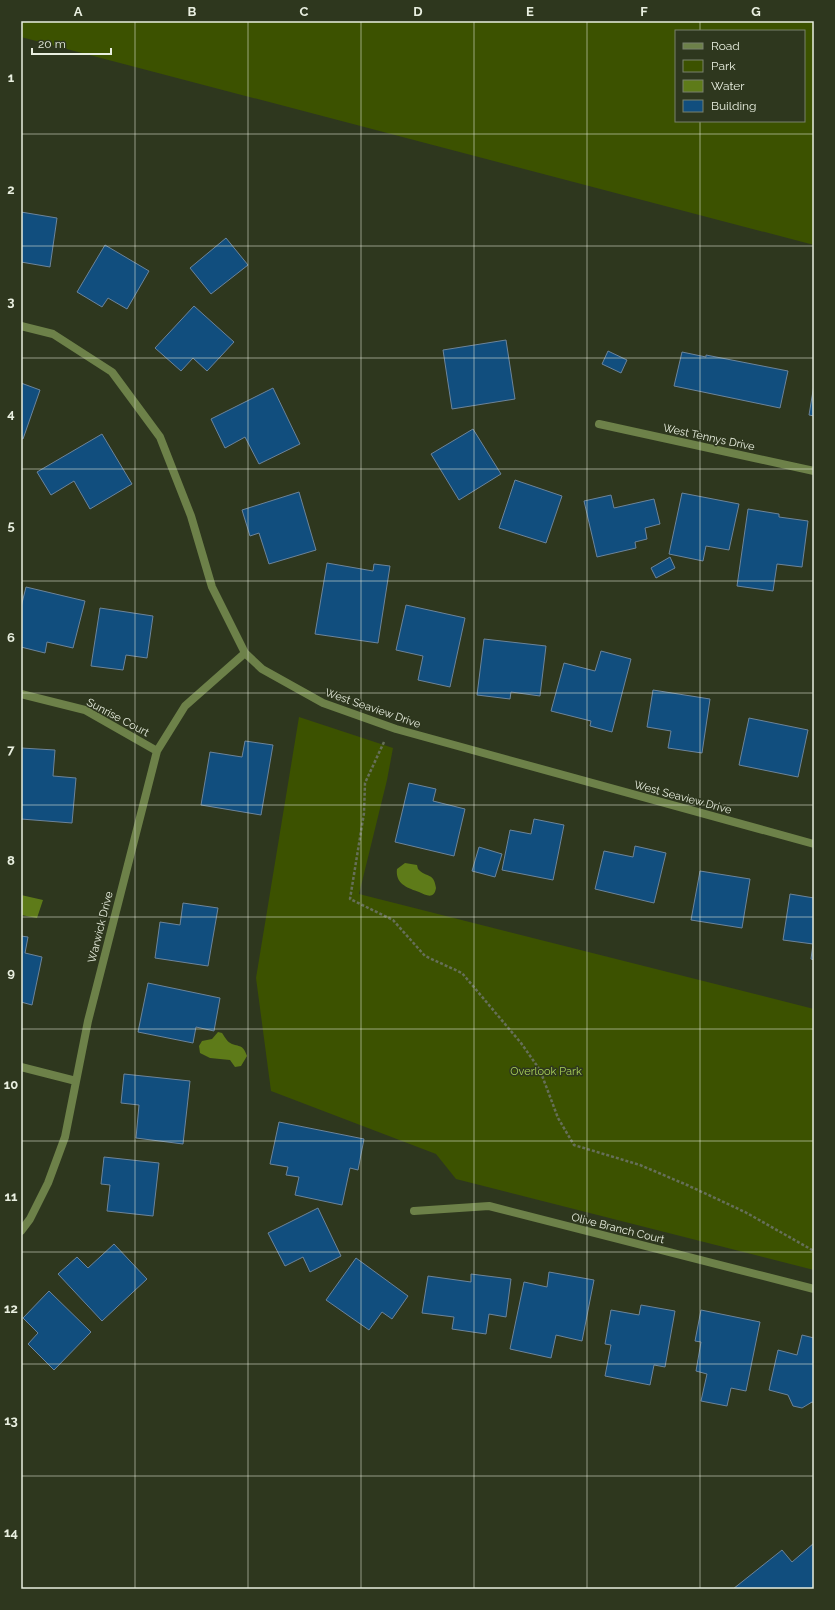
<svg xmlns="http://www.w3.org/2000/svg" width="835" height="1610" font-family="Raleway,sans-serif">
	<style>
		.green { fill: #3c5200; fill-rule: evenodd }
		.water { fill: #5e7b19 }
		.building { fill: #114e7e; stroke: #6c849a }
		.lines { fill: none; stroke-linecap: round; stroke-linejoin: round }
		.path { stroke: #666f59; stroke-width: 2.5; stroke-dasharray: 3 2; stroke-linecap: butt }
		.street { stroke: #6d8149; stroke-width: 8 }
		.grid { fill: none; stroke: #e9efe0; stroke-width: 1; stroke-opacity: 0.55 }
		.labels { text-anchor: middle; stroke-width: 3; stroke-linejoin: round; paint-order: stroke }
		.street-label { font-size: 11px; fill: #e9efe0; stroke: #2e371e }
		.park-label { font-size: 11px; fill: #aad259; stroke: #2e371e }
		.neatline { fill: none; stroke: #e9efe0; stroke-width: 1.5 }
		.grid-label { font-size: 13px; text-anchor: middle; font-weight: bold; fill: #e9efe0 }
	</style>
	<rect width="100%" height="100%" fill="#2e371e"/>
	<path class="green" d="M21 21H814V245L21 37ZM676 31H804V121H676Z
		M299 717 393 748 387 780 359 894 814 1009V1270L456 1179 436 1154 271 1091 256 978Z"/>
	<path class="water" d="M405 863 417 865 418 869C426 878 434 872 436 888 434 900 426 895 419 892 408 888 395 884 397 869Z
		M21 895 43 900 37 918 21 915Z
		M218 1032 222 1033C225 1037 227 1042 232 1044 241 1047 243 1045 247 1056L241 1066 235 1067 230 1060 210 1058 200 1053 199 1046 202 1041 212 1039Z"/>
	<path class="building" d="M21 212 57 218 50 267 21 262Z
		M226 238 248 265 211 294 190 268Z
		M105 245 149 271 127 309 108 298 102 307 77 292Z
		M194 306 234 342 207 371 193 358 181 371 155 348Z
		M506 340 515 399 452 409 443 350Z
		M608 351 627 360 621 373 602 364Z
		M682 352 706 357V355L788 371 780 408 674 386Z
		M21 383 40 390 23 439 21 438Z
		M814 385V416L809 415Z
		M273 388 300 444 259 464 245 437 225 448 211 419Z
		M473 429 501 474 459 500 431 454Z
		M102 434 132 484 90 509 74 481 51 495 37 472Z
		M515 480 562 496 546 543 499 528Z
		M299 492 316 550 269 564 259 533 250 536 242 510Z
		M682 493 739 504 729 550 706 546 703 561 669 554Z
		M611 495 614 508 654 499 660 524 645 528 647 539 635 542 636 548 597 557 584 501Z
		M748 509 779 514V517L808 521 802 567 777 564 773 591 737 586Z
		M670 557 675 568 656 578 651 568Z
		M327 563 373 571 374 564 390 566 378 643 315 634Z
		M26 587 85 601 73 648 47 642 45 653 21 647V607Z
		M406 605 465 618 450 687 418 680 423 656 396 650Z
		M100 608 153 616 147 658 126 655 123 670 91 666Z
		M484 639 546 646 540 696 511 692 510 699 477 695Z
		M601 651 631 659 612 732 590 726 591 721 551 711 564 663 595 671Z
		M653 690 710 699 702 753 668 748 671 731 647 727Z
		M749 718 808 730 798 777 739 765Z
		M245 741 273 745 261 815 201 805 210 752 242 757Z
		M21 748 55 750 53 776 76 778 72 823 21 819Z
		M409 783 436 789 433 801 465 809 454 856 395 842Z
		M534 819 564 825 553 880 502 870 510 830 531 834Z
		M635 846 666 853 654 903 595 889 604 851 633 857Z
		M479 847 502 854 495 877 472 871Z
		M700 871 750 879 742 928 691 920Z
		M790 894 814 898V960L811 959 813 944 783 940Z
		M183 903 218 908 208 966 155 958 160 922 180 925Z
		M21 936 28 937 25 953 42 957 32 1005 21 1002Z
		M148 983 220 998 214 1031 196 1027 193 1043 138 1032Z
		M124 1074 190 1081 183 1144 136 1138 139 1105 121 1103Z
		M279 1122 364 1139 358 1170 350 1168 342 1205 295 1195 299 1177 286 1175 288 1167 270 1164Z
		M104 1157 159 1163 153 1216 107 1211 110 1185 101 1184Z
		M318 1208 341 1256 310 1272 303 1257 285 1266 268 1233Z
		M114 1244 147 1279 102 1321 58 1274 77 1257 88 1268Z
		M356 1258 408 1296 392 1319 382 1312 369 1330 326 1300Z
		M549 1272 594 1280 582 1341 556 1335 551 1358 510 1349 524 1282 547 1287Z
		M471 1274 511 1279 506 1317 489 1314 486 1334 452 1329 454 1317 422 1313 428 1276 471 1282Z
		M49 1291 91 1332 54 1370 28 1344 38 1333 23 1318Z
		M641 1305 675 1311 665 1367 654 1365 650 1385 605 1376 611 1345 605 1344 611 1310 639 1315Z
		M701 1310 760 1322 746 1391 731 1388 727 1406 701 1401 707 1374 696 1371 701 1342 695 1341Z
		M802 1335 814 1338V1403L812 1402 802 1408 793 1406 788 1395 769 1390 778 1350 797 1355Z
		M814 1543V1589H733L782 1550 792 1562Z"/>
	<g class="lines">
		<path class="path" d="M384 742 365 783 364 813 350 899 393 920 425 956 462 973 521 1043 540 1070 558 1118 574 1145 640 1165 687 1185 745 1212 814 1251"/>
		<path class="street" d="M21 326 53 334 112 372 160 437 191 516 212 587 245 653 262 669 323 703 396 729 814 844
			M599 424 814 471
			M21 694 85 710 157 751
			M21 1067 76 1081
			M414 1211 489 1206 814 1289
			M21 1231 30 1219 48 1183 65 1137 88 1021 157 751 185 706 245 653"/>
	</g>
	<path class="grid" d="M135 21V1589M248 21V1589M361 21V1589M474 21V1589M587 21V1589M700 21V31M700 121V1589M21 134H814M21 246H814M21 358H814M21 469H814M21 581H814M21 693H814M21 805H814M21 917H814M21 1029H814M21 1141H814M21 1252H814M21 1364H814M21 1476H814"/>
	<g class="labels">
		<g class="street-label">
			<text transform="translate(709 437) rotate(12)" y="4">West Tennys Drive</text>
			<text transform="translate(373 708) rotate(19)" y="4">West Seaview Drive</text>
			<text transform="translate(118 717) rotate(28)" y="4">Sunrise Court</text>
			<text transform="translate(683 797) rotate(15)" y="4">West Seaview Drive</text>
			<text transform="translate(100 927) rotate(-76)" y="4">Warwick Drive</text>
			<text transform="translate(618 1228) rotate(14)" y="4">Olive Branch Court</text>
		</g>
		<g class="park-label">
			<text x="546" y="1075">Overlook Park</text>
		</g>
	</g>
	<rect width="835" height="1610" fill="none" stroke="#2e371e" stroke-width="44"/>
	<rect x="675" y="30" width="130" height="92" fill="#2e371e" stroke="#79816c"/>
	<rect x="683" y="43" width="20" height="6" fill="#6d8149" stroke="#79816c"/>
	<text x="711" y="50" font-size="12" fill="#e9efe0">Road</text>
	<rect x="683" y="60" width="20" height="12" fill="#3c5200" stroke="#79816c"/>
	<text x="711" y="70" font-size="12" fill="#e9efe0">Park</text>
	<rect x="683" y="80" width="20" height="12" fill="#5e7b19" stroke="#79816c"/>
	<text x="711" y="90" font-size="12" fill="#e9efe0">Water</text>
	<rect x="683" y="100" width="20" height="12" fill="#114e7e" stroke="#79816c"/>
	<text x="711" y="110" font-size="12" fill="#e9efe0">Building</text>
	<path d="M32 48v6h79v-6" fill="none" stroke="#e9efe0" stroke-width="2"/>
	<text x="38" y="48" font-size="12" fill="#e9efe0" stroke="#2e371e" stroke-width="3" paint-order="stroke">20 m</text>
	<rect x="22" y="22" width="791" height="1566" class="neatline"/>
	<g class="grid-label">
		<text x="78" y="16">A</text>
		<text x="192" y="16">B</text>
		<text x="304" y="16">C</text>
		<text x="418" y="16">D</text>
		<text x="530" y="16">E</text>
		<text x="644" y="16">F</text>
		<text x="756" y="16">G</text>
		<text x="11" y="82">1</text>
		<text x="11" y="194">2</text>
		<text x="11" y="306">3</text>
		<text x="11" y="418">4</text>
		<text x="11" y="530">5</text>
		<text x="11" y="642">6</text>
		<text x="11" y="754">7</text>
		<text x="11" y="865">8</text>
		<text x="11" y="977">9</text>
		<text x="11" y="1089">10</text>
		<text x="11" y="1201">11</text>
		<text x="11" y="1313">12</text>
		<text x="11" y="1425">13</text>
		<text x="11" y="1537">14</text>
	</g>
</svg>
